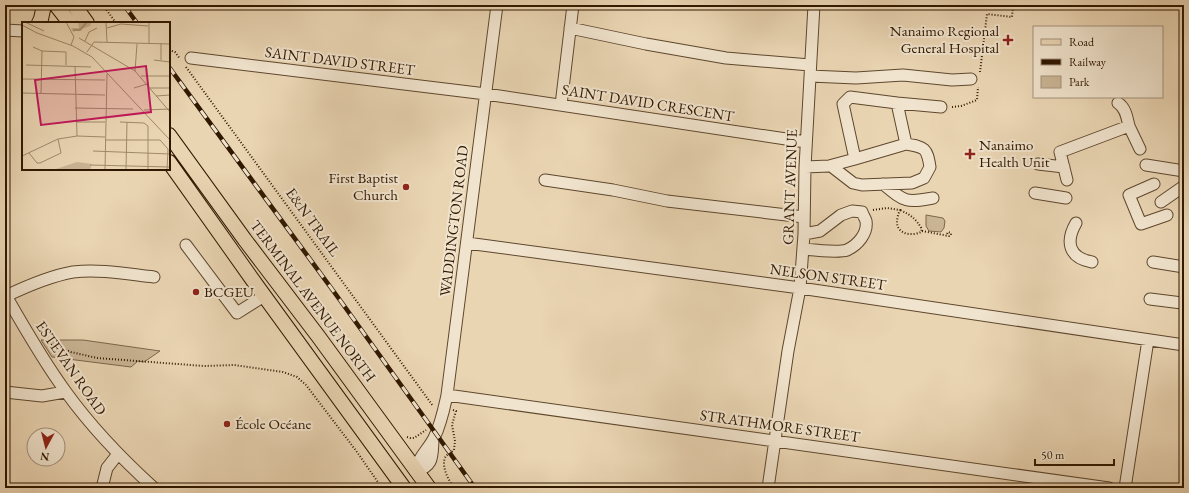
<svg xmlns="http://www.w3.org/2000/svg" width="1189" height="493" font-family="'EB Garamond',serif">
	<style>
		.green { fill: #cab595; stroke: #7d664a }
		.lines { fill: none; stroke-linecap: round; stroke-linejoin: round }
		.minor-casing { stroke: #5e472d; stroke-width: 13 }
		.major-casing { stroke: #301800; stroke-width: 16 }
		.path { stroke: #301800; stroke-width: 2; stroke-dasharray: 1 2; stroke-linecap: butt }
		.minor { stroke: #f1e4ce; stroke-width: 11 }
		.major { stroke: #ead5b3; stroke-width: 14 }
		.rail-casing { stroke: #301800; stroke-width: 4.5 }
		.rail { stroke: #f1e4ce; stroke-width: 3; stroke-dasharray: 9; stroke-linecap: butt }
		.poi-dot { fill: #8f2418; stroke: #f1e4ce; stroke-width: 1.5 }
		.labels { text-anchor: middle; stroke-width: 4; stroke-linejoin: round; paint-order: stroke }
		.poi-label { font-size: 15px; fill: #301800; stroke: #f1e4ce; text-anchor: start }
		.street-label { font-size: 15px; fill: #301800; stroke: #f1e4ce }
		.inset-river { fill: none; stroke: #ab9576; stroke-width: 2 }
		.inset-road { fill: none; stroke: #a0896b; stroke-width: 1 }
		.view { fill: #c2185b; fill-opacity: 0.15; stroke: #c2185b; stroke-width: 2 }
		.inset-edge { fill: none; stroke: #301800; stroke-width: 2 }
	</style>
	<rect width="100%" height="100%" fill="#ead5b3"/>
	<filter id="stains"><feTurbulence type="fractalNoise" baseFrequency=".005" numOctaves="4"/><feColorMatrix values="0 0 0 0 .2 0 0 0 0 .09 0 0 0 0 .02 0 0 0 .5 -.17"/></filter>
	<radialGradient id="worn" r=".72"><stop offset=".6" stop-color="#630" stop-opacity="0"/><stop offset="1" stop-color="#630" stop-opacity=".3"/></radialGradient>
	<path class="green" d="M926 215 943 218 945 221 944 228 941 232 929 231 926 226Z
		M41 340H83L160 351 144 362 138 361 131 367 52 357Z"/>
	<g class="lines">
		<g class="minor-casing">
			<path id="minor" d="M570 28 646 44 726 58 810 65
				M5 30 23 31
				M191 58 486 94 806 142
				M810 76 856 78 903 75 952 80 971 79
				M897 103 941 107
				M1118 103C1126 108 1127 118 1129 126
				M561 105 573 5
				M1038 164 1064 167
				M1146 165 1184 171
				M831 166 853 183 862 185 912 183 924 178 930 167C927 148 925 147 906 144
				M805 167 829 166 855 159 843 104 850 97 897 103 906 144 855 159
				M545 180 613 190 667 201 804 217
				M1067 180 1060 152 1129 126 1140 149
				M883 184C905 202 905 203 933 198
				M1154 184 1129 195 1141 224 1167 215
				M1035 193 1066 198
				M1161 202 1184 186
				M1076 223C1065 242 1069 258 1092 262
				M467 243 800 288 1184 345
				M186 245 237 313 264 296
				M803 249C813 250 838 253 847 250 858 245 868 233 866 221 865 218 863 215 862 212L852 211 841 215 820 231 804 234
				M1153 262 1184 267
				M5 294C24 327 43 361 66 392 92 428 122 459 154 488
				M6 296C27 286 50 276 73 272 100 269 127 274 154 277
				M1150 299 1182 303 1184 301
				M5 392 42 396 65 392
				M447 395 1109 488
				M433 440C432 456 434 467 415 471 418 457 428 450 434 438 441 424 444 409 447 395L497 5
				M102 488 107 468 118 454
				M768 488 788 351 800 288 804 234 805 167 814 5
				M1125 488 1148 340"/>
		</g>
		<g class="major-casing">
			<path id="major" d="M56 5 70 23
				M74 5 87 23
				M39 23 41 19 44 5
				M169 135 245 240 318 336 429 488
				M169 162 257 286 404 488"/>
		</g>
		<path class="path" d="M103 5 116 23
			M1181 11 1184 8
			M169 50 175 52 180 59
			M186 67 433 406
			M980 72 987 14 1012 17 1013 7 1012 5
			M952 107 961 106 977 100 978 87
			M873 210 887 208 900 210C898 214 897 219 897 223 898 235 913 236 921 232L922 229C916 219 911 215 900 210
			M922 231 949 236 951 235V233L948 232 946 236
			M48 345H53L71 352 97 358 204 366 234 365 283 372 297 377 306 385 357 452 382 488
			M453 410 456 411 452 425 455 441 454 450C452 452 448 454 446 456 440 465 449 481 454 488
			M407 437 410 438H414L426 430"/>
		<use href="#minor" class="minor"/>
		<use href="#major" class="major"/>
		<g class="rail-casing">
			<path id="rail" d="M124 5 137 23
				M169 67 337 296 475 488"/>
		</g>
		<use href="#rail" class="rail"/>
	</g>
	<g class="poi-dot">
		<path d="M1006 34h4v4h4v4h-4v4h-4v-4h-4v-4h4z"/>
		<path d="M968 148h4v4h4v4h-4v4h-4v-4h-4v-4h4z"/>
		<circle cx="406" cy="187" r="4"/>
		<circle cx="196" cy="292" r="4"/>
		<circle cx="227" cy="424" r="4"/>
	</g>
	<g class="labels">
		<g class="poi-label">
			<text x="999" y="36" text-anchor="end">Nanaimo Regional<tspan x="999" dy="17">General Hospital</tspan></text>
			<text x="979" y="150">Nanaimo<tspan x="979" dy="17">Health Unit</tspan></text>
			<text x="398" y="183" text-anchor="end">First Baptist<tspan x="398" dy="17">Church</tspan></text>
			<text x="204" y="297">BCGEU</text>
			<text x="235" y="429">École Océane</text>
		</g>
		<g class="street-label">
			<text transform="translate(340 61) rotate(7)" y="5">SAINT DAVID STREET</text>
			<text transform="translate(648 103) rotate(9)" y="5">SAINT DAVID CRESCENT</text>
			<text transform="translate(790 187) rotate(-88)" y="5">GRANT AVENUE</text>
			<text transform="translate(454 221) rotate(-83)" y="5">WADDINGTON ROAD</text>
			<text transform="translate(313 222) rotate(54)" y="5">E&amp;N TRAIL</text>
			<text transform="translate(828 277) rotate(8)" y="5">NELSON STREET</text>
			<text transform="translate(313 301) rotate(53)" y="5">TERMINAL AVENUE NORTH</text>
			<text transform="translate(71 368) rotate(55)" y="5">ESTEVAN ROAD</text>
			<text transform="translate(780 426) rotate(8)" y="5">STRATHMORE STREET</text>
		</g>
	</g>
	<g transform="translate(22 22)">
		<rect width="148" height="148" fill="#ead5b3"/>
		<path d="M56 0H70L68 4 51 10 49 6H57ZM55 140 70 142 68 148H31Z" fill="#cab595"/>
		<path class="inset-river" d="M51 8H58L65 0"/>
		<path class="inset-road" d="M3 0 22 9M44 0 52 15 49 23M84 0 85 20M0 3 15 11 51 24 70 35 148 118M85 6 99 2 126 4M57 16 113 49 148 90M63 19 67 10 75 6M127 21V0M11 25 20 29 44 30V43M65 30 72 20 148 22M132 38 148 40M139 38V21M4 43 69 45M53 44 55 114M113 49 115 22M119 54H148M0 57 83 58M112 66 125 62M128 66H148M0 71 83 73M19 71 20 29M134 74 148 73M53 86 111 87M122 88 148 87M54 100H83M98 100 122 101 126 104V148M83 118H138L146 127 145 148M71 129 148 132M7 131 15 141H18L39 131 36 117M0 134 36 117 55 114 83 115M68 143 148 145M83 148 85 52M104 148 105 100"/>
		<path class="view" d="M124 44 129 90 19 103 13 58Z"/>
		<rect width="148" height="148" class="inset-edge"/>
	</g>
	<rect width="1189" height="493" fill="none" stroke="#ead5b3" stroke-width="20"/>
	<rect x="6" y="6" width="1177" height="481" fill="none" stroke="#301800" stroke-width="2"/>
	<rect x="10" y="10" width="1169" height="473" fill="none" stroke="#301800"/>
	<rect x="1033" y="26" width="130" height="72" fill="#f1e4ce" stroke="#a4927c"/>
	<rect x="1041" y="39" width="20" height="6" fill="#ead5b3" stroke="#a4927c"/>
	<text x="1069" y="46" font-size="12" fill="#301800">Road</text>
	<rect x="1041" y="59" width="20" height="6" fill="#301800" stroke="#a4927c"/>
	<text x="1069" y="66" font-size="12" fill="#301800">Railway</text>
	<rect x="1041" y="76" width="20" height="12" fill="#cab595" stroke="#a4927c"/>
	<text x="1069" y="86" font-size="12" fill="#301800">Park</text>
	<g transform="translate(46 447) rotate(187)"><circle r="19" fill="#f1e4ce" stroke="#a4927c"/>
	<path d="M0-3L7 15L0 10L-7 15Z" fill="#8f2418"/>
	<text y="-6" font-size="11" font-weight="bold" text-anchor="middle" fill="#301800">N</text>
	</g>
	<path d="M1035 459v6h79v-6" fill="none" stroke="#301800" stroke-width="2"/>
	<text x="1041" y="459" font-size="12" fill="#301800" stroke="#f1e4ce" stroke-width="3" paint-order="stroke">50 m</text>
	<rect width="100%" height="100%" filter="url(#stains)"/>
	<rect width="100%" height="100%" fill="url(#worn)"/>
</svg>
